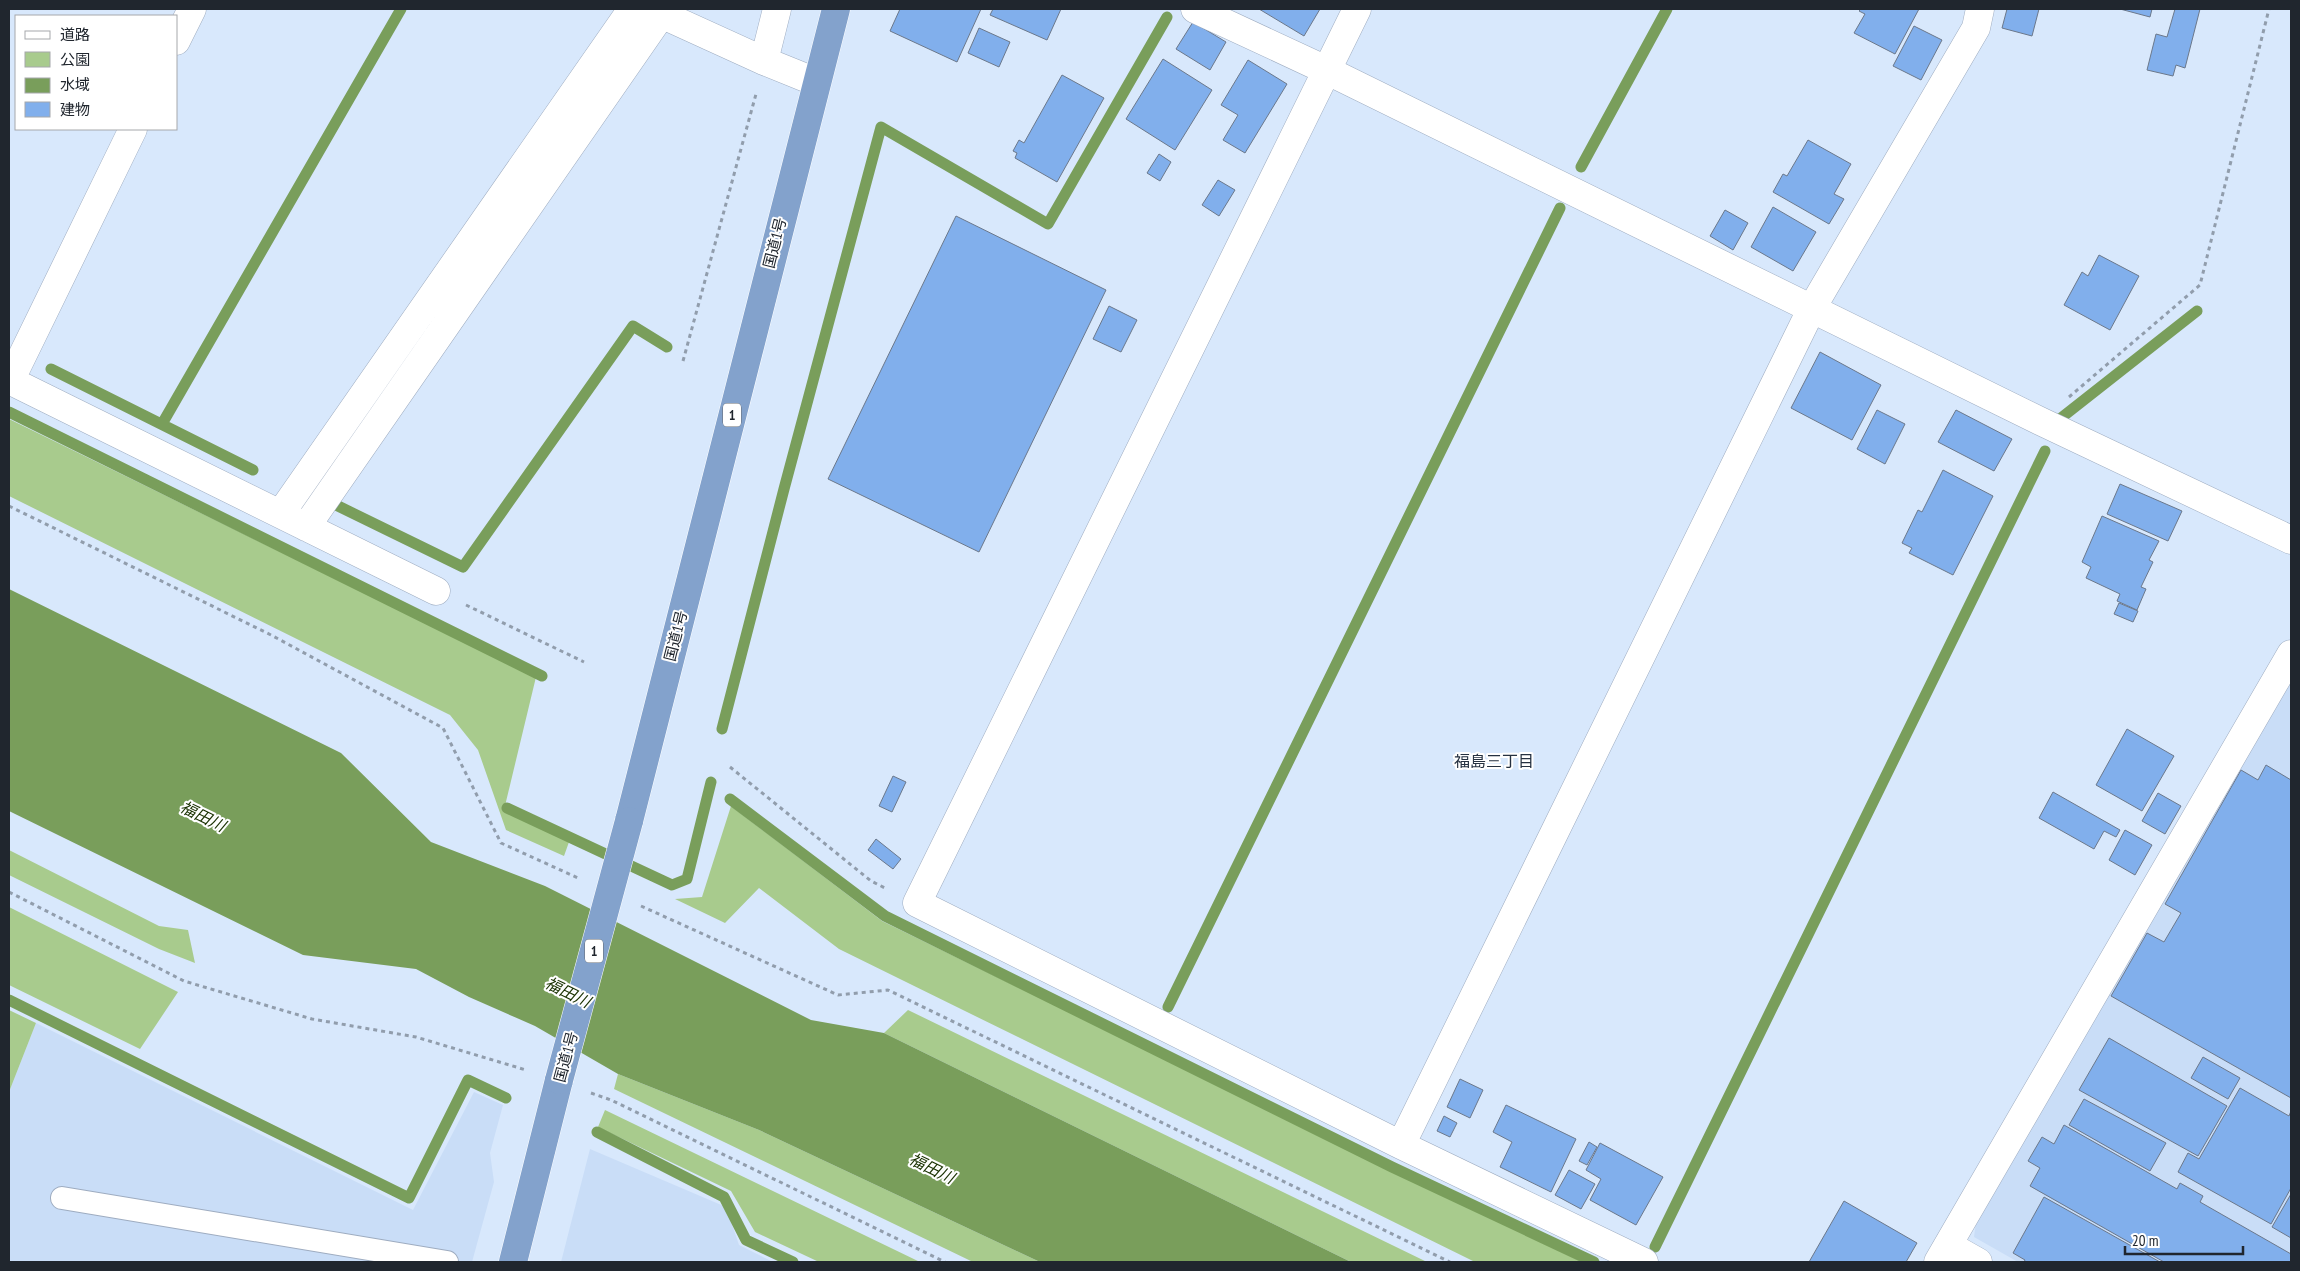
<svg xmlns="http://www.w3.org/2000/svg" width="2300" height="1271" font-family="'PT Sans Narrow','Noto Sans JP',sans-serif">
	<style>
		.built { fill: #c9ddf7 }
		.green { fill: #a8cb8d }
		.water { fill: #799e5b }
		.lines { fill: none; stroke-linecap: round; stroke-linejoin: round }
		.stream { stroke: #799e5b; stroke-width: 11 }
		.building { fill: #81afec; stroke: #6b788b }
		.service-casing { stroke: #9eacc0; stroke-width: 24 }
		.minor-casing { stroke: #9eacc0; stroke-width: 29 }
		.trunk-casing { stroke: #fff; stroke-width: 29 }
		.path { stroke: #919dac; stroke-width: 3; stroke-dasharray: 4 4; stroke-linecap: butt }
		.service { stroke: #fff; stroke-width: 22 }
		.minor { stroke: #fff; stroke-width: 28 }
		.trunk { stroke: #83a2cc; stroke-width: 28 }
		.trunk-bridge-casing { stroke: #fff; stroke-width: 29; stroke-linecap: butt }
		.trunk-bridge { stroke: #83a2cc; stroke-width: 28 }
		.labels { text-anchor: middle; stroke-width: 4; stroke-linejoin: round; paint-order: stroke }
		.shield { fill: #fff; stroke: #63676d; stroke-width: 1 }
		.shield-label { font-size: 14px; font-weight: bold; fill: #20262e }
		.street-label { font-size: 15px; fill: #20262e; stroke: #fff }
		.neighbourhood-label { font-size: 16px; fill: #253141; stroke: #fff }
		.water-label { font-size: 16px; font-style: italic; fill: #193100; stroke: #fff }
	</style>
	<rect width="100%" height="100%" fill="#d8e8fc"/>
	<path class="built" d="M2291 678V1262H2018L1974 1237 1976 1222Z
		M36 1023 413 1210 474 1092 503 1105 490 1153 494 1182 472 1262H9V1092Z
		M590 1149 726 1207 739 1245 773 1262H561Z"/>
	<path class="green" d="M9 419 536 677 504 810 569 842 564 856 506 830 478 750 450 715 9 496Z
		M731 806 882 921 1582 1262H1475L839 949 759 888 725 923 675 899 702 897Z
		M9 850 159 926 188 930 195 963 159 949 9 875Z
		M9 907 178 992 140 1049 9 985Z
		M9 1010 36 1023 9 1092Z
		M908 1010 1427 1262H1351L884 1033Z
		M618 1074 759 1130 1040 1262H973L614 1089Z
		M605 1110 920 1262H819L755 1232 731 1191 598 1127Z"/>
	<path class="water" d="M9 589 341 753 431 842 545 886 811 1020 884 1033 1351 1262H1040L759 1130 618 1074 535 1026 469 997 416 969 303 955 9 811Z"/>
	<g class="lines">
		<path class="stream" d="M1581 167 1667 9
			M51 369 253 470
			M9 412 542 676
			M2061 418 2197 311
			M162 424 401 9
			M336 505 463 567 633 326 667 347
			M722 729 784 489 881 127 1048 224 1167 17
			M730 799 885 916 1392 1167 1594 1262
			M507 808 672 885 687 879 711 782
			M9 1000 409 1198 468 1080 506 1098
			M1168 1007 1560 208
			M597 1132 724 1197 746 1240 793 1262
			M1655 1247 2045 451"/>
	</g>
	<path class="building" d="M900 9H981L957 62 890 31Z
		M993 9H1061L1047 40 990 15Z
		M1259 9H1320L1304 36Z
		M1861 9H1919L1895 54 1854 33 1865 14 1859 11Z
		M2007 9H2039L2032 36 2002 28Z
		M2120 9H2152L2150 17Z
		M2175 9H2200L2185 68 2176 65 2173 76 2147 70 2156 34 2167 37Z
		M1193 22 1226 42 1210 70 1176 49Z
		M1914 26 1942 40 1921 80 1893 66Z
		M979 28 1010 42 999 67 968 53Z
		M1163 59 1212 90 1175 150 1126 119Z
		M1248 60 1287 84 1245 153 1223 140 1238 115 1221 105Z
		M1062 75 1104 98 1057 182 1015 158 1017 153 1013 151 1019 140 1024 143Z
		M1808 140 1851 164 1834 194 1844 199 1829 224 1773 192 1783 174 1787 176Z
		M1159 154 1171 162 1160 181 1147 173Z
		M1218 180 1235 190 1219 216 1202 205Z
		M1773 207 1816 232 1793 271 1751 247Z
		M1725 210 1748 223 1733 250 1710 236Z
		M956 216 1106 290 979 552 828 479Z
		M2099 255 2139 276 2110 330 2064 305 2082 272 2088 276Z
		M1109 306 1137 320 1121 352 1093 339Z
		M1820 352 1881 385 1852 440 1791 408Z
		M1877 410 1905 424 1885 464 1857 449Z
		M1956 410 2012 439 1994 471 1938 442Z
		M1943 470 1993 496 1953 575 1909 553 1912 548 1902 543 1918 510 1922 512Z
		M2120 484 2182 511 2168 541 2107 514Z
		M2102 516 2159 541 2149 560 2153 562 2141 587 2146 589 2137 610 2117 601 2120 594 2086 578 2091 567 2082 562Z
		M2119 603 2138 611 2133 622 2114 614Z
		M2127 729 2174 756 2142 811 2096 785Z
		M2266 765 2291 780V1098L2111 996 2147 933 2164 942 2181 913 2165 904 2241 770 2258 780Z
		M893 776 906 782 892 812 879 806Z
		M2053 792 2120 830 2116 837 2104 831 2094 849 2039 818Z
		M2158 793 2181 806 2165 834 2142 821Z
		M2125 830 2152 845 2135 875 2109 860Z
		M876 839 901 859 893 869 868 850Z
		M2109 1038 2227 1106 2198 1156 2079 1090Z
		M2203 1057 2240 1078 2228 1099 2191 1078Z
		M1460 1079 1483 1090 1470 1118 1447 1107Z
		M2240 1088 2289 1116 2291 1111V1188L2271 1224 2178 1172 2188 1153 2199 1159Z
		M2084 1099 2166 1143 2150 1171 2069 1125Z
		M1506 1105 1576 1139 1551 1192 1500 1167 1512 1142 1493 1132Z
		M1444 1116 1457 1123 1450 1137 1437 1131Z
		M2064 1125 2177 1189 2180 1183 2203 1196 2200 1202 2291 1254V1262H2164L2030 1186 2040 1168 2028 1161 2042 1137 2054 1144Z
		M1589 1142 1597 1147 1587 1165 1579 1161Z
		M1600 1143 1663 1177 1636 1225 1590 1200 1601 1179 1586 1170Z
		M1569 1170 1595 1184 1581 1209 1555 1195Z
		M2291 1194V1238L2272 1227Z
		M2044 1197 2160 1262H2024L2025 1260 2013 1253Z
		M1844 1201 1917 1243 1906 1262H1809Z"/>
	<g class="lines">
		<g class="service-casing">
			<path id="service" d="M62 1198 447 1262"/>
		</g>
		<g class="minor-casing">
			<path id="minor" d="M650 9 764 61 816 82
				M1195 9 1326 70 2040 421 2291 540
				M1357 9 917 903 1401 1145 1644 1262
				M176 41 192 9
				M764 61 777 9
				M9 380 436 591
				M10 381 133 129
				M281 513 632 9
				M306 527 661 15
				M1401 1145 1812 308 1976 28 1980 9
				M1948 1245 1978 1262
				M1938 1262 2291 654"/>
		</g>
		<g class="trunk-casing">
			<path id="trunk" d="M629 821 836 9
				M513 1262 559 1080"/>
		</g>
		<path class="path" d="M683 361 756 94
			M2069 397 2200 285 2269 9
			M9 506 271 635 443 728 501 843 578 878
			M466 605 584 662
			M730 767 871 881 885 888
			M9 892 184 981 312 1019 416 1037 526 1070
			M641 906 838 995 888 990 1450 1262
			M591 1093 611 1100 945 1262"/>
		<use href="#service" class="service"/>
		<use href="#minor" class="minor"/>
		<use href="#trunk" class="trunk"/>
		<g class="trunk-bridge-casing">
			<path id="trunk-bridge" d="M559 1080 629 821"/>
		</g>
		<use href="#trunk-bridge" class="trunk-bridge"/>
	</g>
	<g class="labels">
		<g class="shield">
			<rect x="723" y="403.5" width="18" height="23" rx="4"/>
			<rect x="585" y="939.5" width="18" height="23" rx="4"/>
		</g>
		<g class="shield-label">
			<text x="732" y="420">1</text>
			<text x="594" y="956">1</text>
		</g>
		<g class="street-label">
			<text transform="translate(775 243) rotate(-76)" y="5">国道1号</text>
			<text transform="translate(676 636) rotate(-76)" y="5">国道1号</text>
			<text transform="translate(566 1057) rotate(-75)" y="5">国道1号</text>
		</g>
		<g class="neighbourhood-label">
			<text x="1494" y="767">福島三丁目</text>
		</g>
		<g class="water-label">
			<text transform="translate(203 816) rotate(26)" y="6">福田川</text>
			<text transform="translate(568 992) rotate(26)" y="6">福田川</text>
			<text transform="translate(932 1168) rotate(26)" y="6">福田川</text>
		</g>
	</g>
	<rect width="2300" height="1271" fill="none" stroke="#20262e" stroke-width="20"/>
	<rect x="15" y="15" width="162" height="115" fill="#ffffff" stroke="#a6a8ab"/>
	<rect x="25" y="31" width="25" height="8" fill="#ffffff" stroke="#a6a8ab"/>
	<text x="60" y="40" font-size="15" fill="#20262e">道路</text>
	<rect x="25" y="52" width="25" height="15" fill="#a8cb8d" stroke="#a6a8ab"/>
	<text x="60" y="65" font-size="15" fill="#20262e">公園</text>
	<rect x="25" y="78" width="25" height="15" fill="#799e5b" stroke="#a6a8ab"/>
	<text x="60" y="90" font-size="15" fill="#20262e">水域</text>
	<rect x="25" y="102" width="25" height="15" fill="#81afec" stroke="#a6a8ab"/>
	<text x="60" y="115" font-size="15" fill="#20262e">建物</text>
	<path d="M2125 1246v8h118v-8" fill="none" stroke="#20262e" stroke-width="2.5"/>
	<text x="2132" y="1246" font-size="15" fill="#20262e" stroke="#ffffff" stroke-width="4" paint-order="stroke">20 m</text>
</svg>
